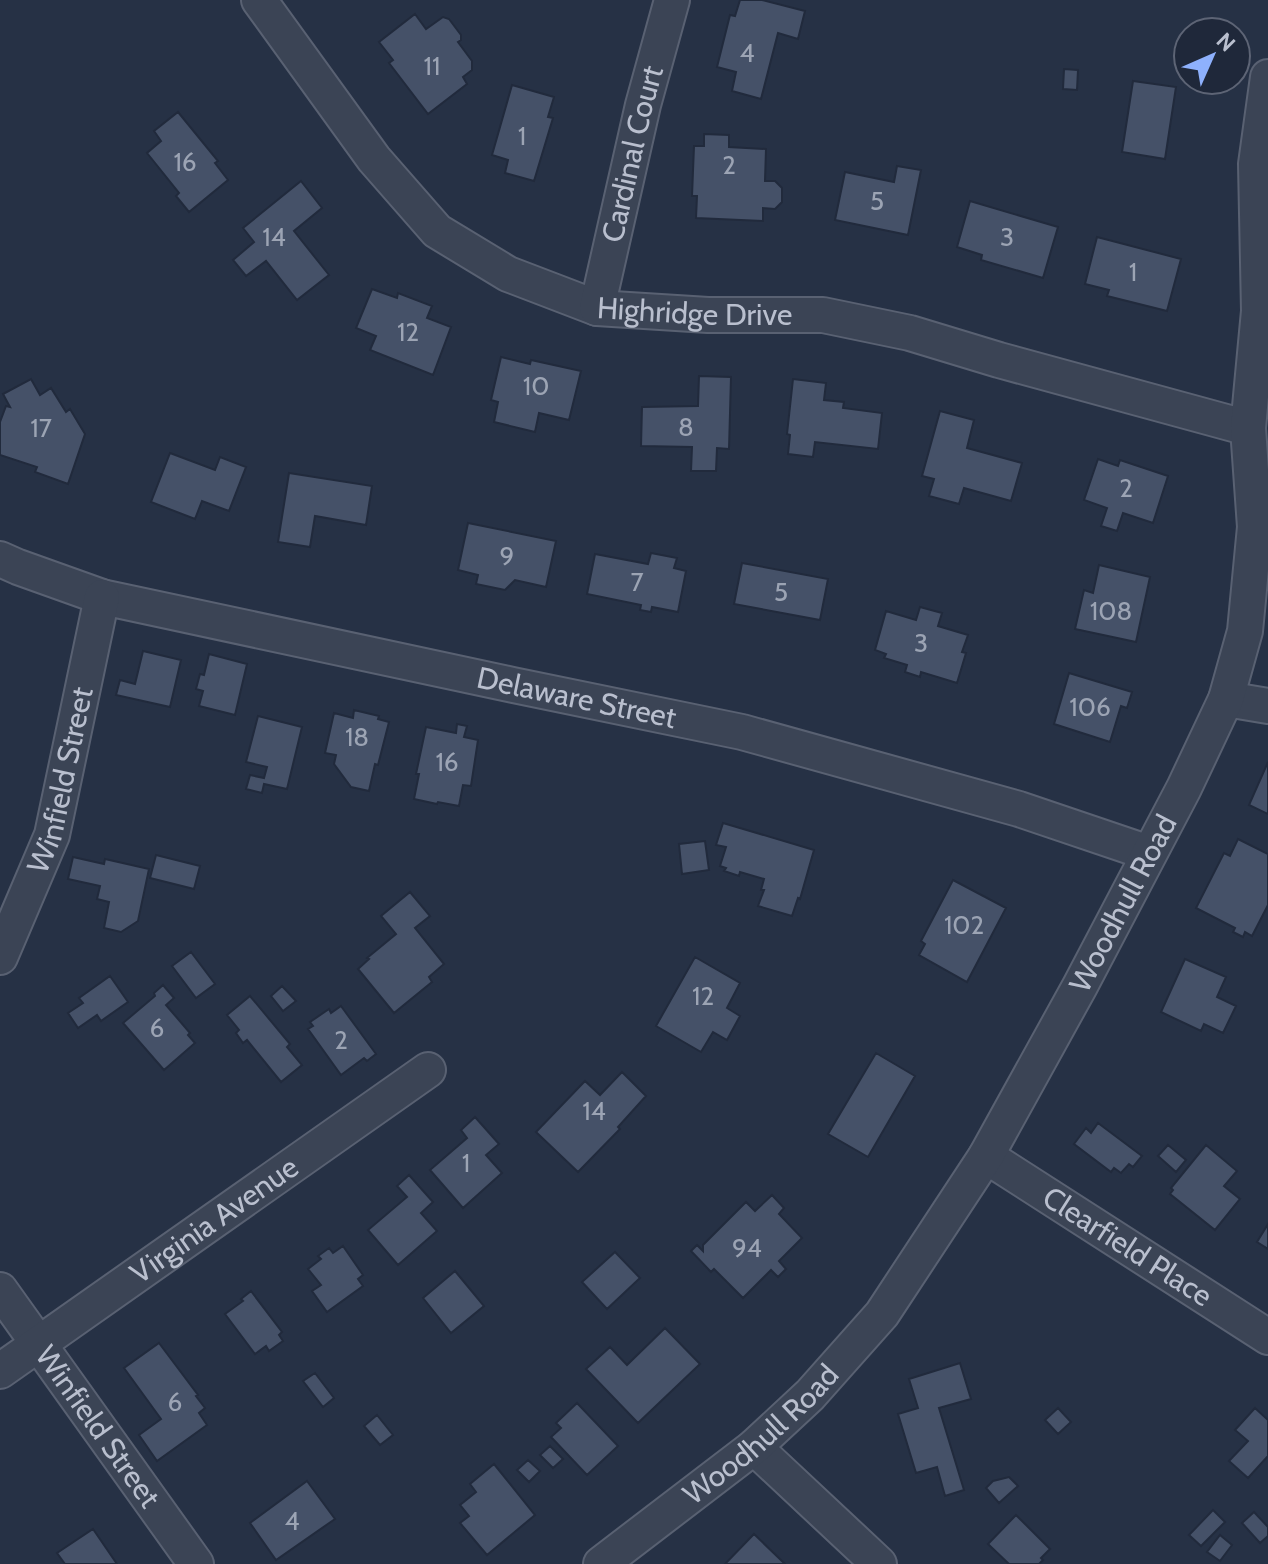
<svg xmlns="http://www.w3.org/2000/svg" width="1268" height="1564" font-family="Cabin,sans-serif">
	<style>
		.building { fill: #455168; stroke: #212a3c; stroke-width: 2 }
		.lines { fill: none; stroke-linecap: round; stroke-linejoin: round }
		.minor-casing { stroke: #596172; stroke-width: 38 }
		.minor { stroke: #3b4455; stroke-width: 34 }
		.labels { text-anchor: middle; stroke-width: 7; stroke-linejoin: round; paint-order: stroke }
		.number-label { font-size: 26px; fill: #9ca4b4 }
		.street-label { font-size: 30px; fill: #b9bfce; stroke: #1f283a }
	</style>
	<rect width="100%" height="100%" fill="#263145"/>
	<path class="building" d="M740 0H762L805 11 798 39 778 33 761 99 732 91 736 72 717 67 730 15 735 16Z
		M415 14 426 29 443 17 449 19 461 35V40L458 42 472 61V70L463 77 467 84 428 114 389 63 393 60 379 42Z
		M1064 69 1078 70 1077 90 1063 89Z
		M1133 81 1176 87 1165 159 1122 152Z
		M512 85 554 97 548 117 553 118 534 181 505 173 508 160 492 155Z
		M178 112 218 161 215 163 228 180 189 212 176 196 179 193 147 153 161 141 154 131Z
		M704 134 729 135V147L766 149 765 181H775L782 188V202L775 209 763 208V221L696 218 697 196H692L694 146H704Z
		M897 166 921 170 908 235 835 220 845 172 894 182Z
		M301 181 322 208 294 231 329 275 297 300 266 261 246 276 233 260 254 242 243 228Z
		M970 201 1058 227 1043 278 981 260 982 255 957 247Z
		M1097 237 1181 259 1167 311 1107 296 1109 290 1085 284Z
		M372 289 397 298 398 293 432 306 427 318 451 327 433 375 370 350 376 336 356 328Z
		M501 357 530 364 531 360 581 371 569 420 539 413 535 432 494 422 498 402 491 400Z
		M699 376 731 377 729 449 717 448 716 471H691L692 447 641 446 642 407 698 406Z
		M31 379 40 395 51 388 66 412 70 409 85 434 68 484 35 472 37 467 0 455V422L6 406 10 407 3 394Z
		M793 379 826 383 824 400 844 402 843 408 882 413 878 449 815 442 813 457 788 454 790 435 787 434Z
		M940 411 974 420 967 448 1022 463 1011 501 964 488 959 504 929 496 934 479 922 476Z
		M170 453 215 470 220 457 246 467 229 511 202 501 195 519 151 502Z
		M1098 459 1118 466 1120 460 1168 476 1153 523 1123 513 1117 531 1101 526 1107 508 1084 500Z
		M289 473 372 486 366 525 315 516 310 547 278 542Z
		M468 523 556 541 546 587 515 580 505 590 476 584 478 575 458 570Z
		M651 553 677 558 674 568 686 571 678 612 652 607 651 612 640 610 641 605 587 594 595 554 648 564Z
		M742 563 828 579 820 620 734 604Z
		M1099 565 1150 577 1136 642 1075 629 1084 590 1093 593Z
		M920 607 942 613 938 626 968 635 962 652 966 653 957 683 921 672 920 677 905 672 907 665 884 658 886 654 875 650 886 611 916 620Z
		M143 651 181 660 170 707 116 695 120 680 135 684Z
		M209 654 247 664 235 715 199 706 203 691 196 689 200 674 204 675Z
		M1069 673 1132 692 1127 708 1121 706 1110 742 1054 724Z
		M354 710 379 716 378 719 389 722 378 765 375 764 369 791 351 787 334 764 336 755 325 753 334 713 353 718Z
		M258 716 302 727 287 789 264 784 262 793 246 789 250 775 264 778 267 767 246 762Z
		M457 724 467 726 464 737 478 740 471 786 463 785 459 806 438 802 437 804 414 799 419 774H416L426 727 456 733Z
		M1268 762V814L1249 805Z
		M723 823 814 850 800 899 798 898 792 916 758 906 764 890H761L764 879 740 872 739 876 724 871 726 868 720 866 726 847 716 845Z
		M1238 839 1268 854V905L1252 936 1245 932 1243 937 1233 932 1235 928 1196 908 1224 853 1230 856Z
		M705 841 709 870 682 874 679 844Z
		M156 855 200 866 194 889 150 878Z
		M73 857 104 864 105 859 149 869 138 921 121 932 104 928 109 902 97 899 100 886 68 879Z
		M953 880 1006 908 967 982 919 955 925 944 921 941Z
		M410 892 430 916 415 928 444 964 429 977 432 982 394 1013 358 969 369 959 367 958 396 934 381 916Z
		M191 952 215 984 196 998 172 966Z
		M695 957 740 983 727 1008 740 1016 727 1040 713 1032 701 1052 656 1026Z
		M1185 959 1226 977 1217 997 1236 1006 1223 1033 1204 1024 1201 1031 1161 1012Z
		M110 976 128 1002 101 1021 97 1015 78 1028 68 1013 83 1003 79 998Z
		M163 985 174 998 166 1005 190 1033 188 1035 195 1043 164 1070 123 1023 155 996 154 993Z
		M282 986 296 1001 283 1011 271 996Z
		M250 996 290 1044 287 1047 302 1065 281 1082 247 1040 243 1043 236 1033 239 1030 227 1015Z
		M341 1006 376 1054 367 1061 364 1058 341 1075 308 1029 313 1026 310 1022 329 1009 331 1013Z
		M876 1053 915 1076 868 1157 828 1134Z
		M622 1072 646 1096 618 1127 620 1129 578 1172 536 1132 585 1081 600 1095Z
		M475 1117 499 1144 486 1155 502 1173 463 1208 430 1170 467 1138 461 1130Z
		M1098 1123 1142 1156 1133 1167 1129 1164 1121 1173 1114 1168 1111 1172 1074 1144 1086 1128 1091 1133Z
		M1168 1145 1186 1160 1176 1172 1158 1156Z
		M1206 1145 1237 1171 1224 1186 1240 1199 1215 1230 1170 1194 1173 1190 1171 1188Z
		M409 1175 433 1202 421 1213 437 1231 398 1265 368 1230 407 1197 397 1186Z
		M772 1195 784 1208 779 1214 802 1238 779 1261 786 1269 778 1277 771 1270 743 1298 714 1269 711 1272 691 1251 697 1245 703 1251V1245L746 1202 755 1211Z
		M1268 1224V1249L1257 1242Z
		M343 1246 363 1275 358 1279 363 1286 327 1312 312 1291 321 1285 308 1269 321 1259 318 1256 329 1248 333 1253Z
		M615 1252 640 1278 607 1309 582 1282Z
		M455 1271 484 1306 451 1333 423 1298Z
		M251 1291 282 1332 279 1335 283 1341 269 1351 266 1346 255 1354 225 1314 243 1301 241 1299Z
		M665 1328 700 1364 638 1423 586 1369 610 1347 627 1365Z
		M159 1343 198 1395 196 1396 205 1408 199 1413 207 1425 157 1461 139 1435 161 1419 124 1368Z
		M960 1363 971 1399 939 1408 964 1490 945 1496 937 1467 916 1473 898 1414 918 1408 909 1379Z
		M315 1373 334 1398 323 1407 303 1381Z
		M577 1403 618 1446 587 1475 551 1437 561 1428 556 1423Z
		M1058 1408 1071 1422 1058 1434 1045 1420Z
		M1255 1408 1268 1420V1456L1248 1478 1229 1461 1248 1441 1235 1430Z
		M377 1415 393 1435 380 1445 364 1426Z
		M550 1446 563 1459 553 1468 540 1455Z
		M528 1460 540 1471 529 1482 517 1470Z
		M494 1464 535 1515 487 1555 460 1523 469 1516 460 1505 476 1492 470 1484Z
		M1009 1477 1018 1486 999 1503 986 1488 993 1481Z
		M307 1481 335 1519 276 1560 250 1523Z
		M1213 1510 1225 1522 1201 1546 1189 1535Z
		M1254 1512 1268 1527V1536L1260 1543 1242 1523Z
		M1016 1515 1050 1549 1041 1558 1043 1560 1039 1564H1009L988 1544Z
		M93 1529 117 1564H65L57 1553Z
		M754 1534 785 1564H725Z
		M1220 1535 1232 1545 1220 1561 1207 1552Z"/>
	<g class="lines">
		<g class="minor-casing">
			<g id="minor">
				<path id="s1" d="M259 0 374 159 437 231 508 274 597 308 708 315H823L910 333 999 360 1248 428"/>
				<path id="s2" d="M597 308 643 105 672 0"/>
				<path id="s3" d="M0 559 18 567 102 597 513 685 742 732 1019 809 1149 853"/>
				<path d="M1226 699 1268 706"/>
				<path id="s4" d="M0 957 52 835 102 597"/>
				<path id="s5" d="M986 1156 1268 1337"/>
				<path id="s6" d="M0 1290 196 1564"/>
				<path id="s7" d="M0 1371 428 1070"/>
				<path d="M754 1447 879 1564"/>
				<path id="s8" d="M601 1564 754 1447 810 1395 882 1314 986 1156 1080 986 1184 788 1226 699 1245 631 1255 527 1248 428 1259 311 1256 164 1268 77"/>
			</g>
		</g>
		<use href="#minor" class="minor"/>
	</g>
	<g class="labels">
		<g class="number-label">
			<text x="747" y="62">4</text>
			<text x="432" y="75">11</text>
			<text x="522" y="145">1</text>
			<text x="185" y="171">16</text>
			<text x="729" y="174">2</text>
			<text x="877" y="210">5</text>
			<text x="274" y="246">14</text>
			<text x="1007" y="246">3</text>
			<text x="1133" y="281">1</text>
			<text x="408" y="341">12</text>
			<text x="536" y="395">10</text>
			<text x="686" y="436">8</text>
			<text x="41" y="437">17</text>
			<text x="1126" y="497">2</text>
			<text x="507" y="565">9</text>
			<text x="637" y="591">7</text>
			<text x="781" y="601">5</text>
			<text x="1111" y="620">108</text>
			<text x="921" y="652">3</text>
			<text x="1090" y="716">106</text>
			<text x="357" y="746">18</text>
			<text x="447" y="771">16</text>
			<text x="964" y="934">102</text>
			<text x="703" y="1005">12</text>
			<text x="157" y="1037">6</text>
			<text x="341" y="1049">2</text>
			<text x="594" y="1120">14</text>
			<text x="466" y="1172">1</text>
			<text x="747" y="1257">94</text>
			<text x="175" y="1411">6</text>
			<text x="292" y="1530">4</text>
		</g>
		<g class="street-label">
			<text dy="10" stroke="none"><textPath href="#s2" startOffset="158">Cardinal Court</textPath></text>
			<text dy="10" stroke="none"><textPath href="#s1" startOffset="568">Highridge Drive</textPath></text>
			<text dy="10" stroke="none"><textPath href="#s3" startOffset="594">Delaware Street</textPath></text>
			<text dy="10" stroke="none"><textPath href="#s4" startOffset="188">Winfield Street</textPath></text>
			<text dy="10" stroke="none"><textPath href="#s8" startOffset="854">Woodhull Road</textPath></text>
			<text dy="10" stroke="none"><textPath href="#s7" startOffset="262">Virginia Avenue</textPath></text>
			<text dy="10" stroke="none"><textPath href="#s5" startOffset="168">Clearfield Place</textPath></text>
			<text dy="10" stroke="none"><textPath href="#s6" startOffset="168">Winfield Street</textPath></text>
			<text dy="10" stroke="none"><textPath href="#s8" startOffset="206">Woodhull Road</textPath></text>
		</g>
	</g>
	<g transform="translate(1212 56) rotate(45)"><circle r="38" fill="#1f283a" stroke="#5d6475" stroke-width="2"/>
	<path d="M0-6L14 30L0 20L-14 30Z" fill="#8eb1fd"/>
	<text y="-12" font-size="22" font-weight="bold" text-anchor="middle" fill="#b9bfce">N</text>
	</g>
</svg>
